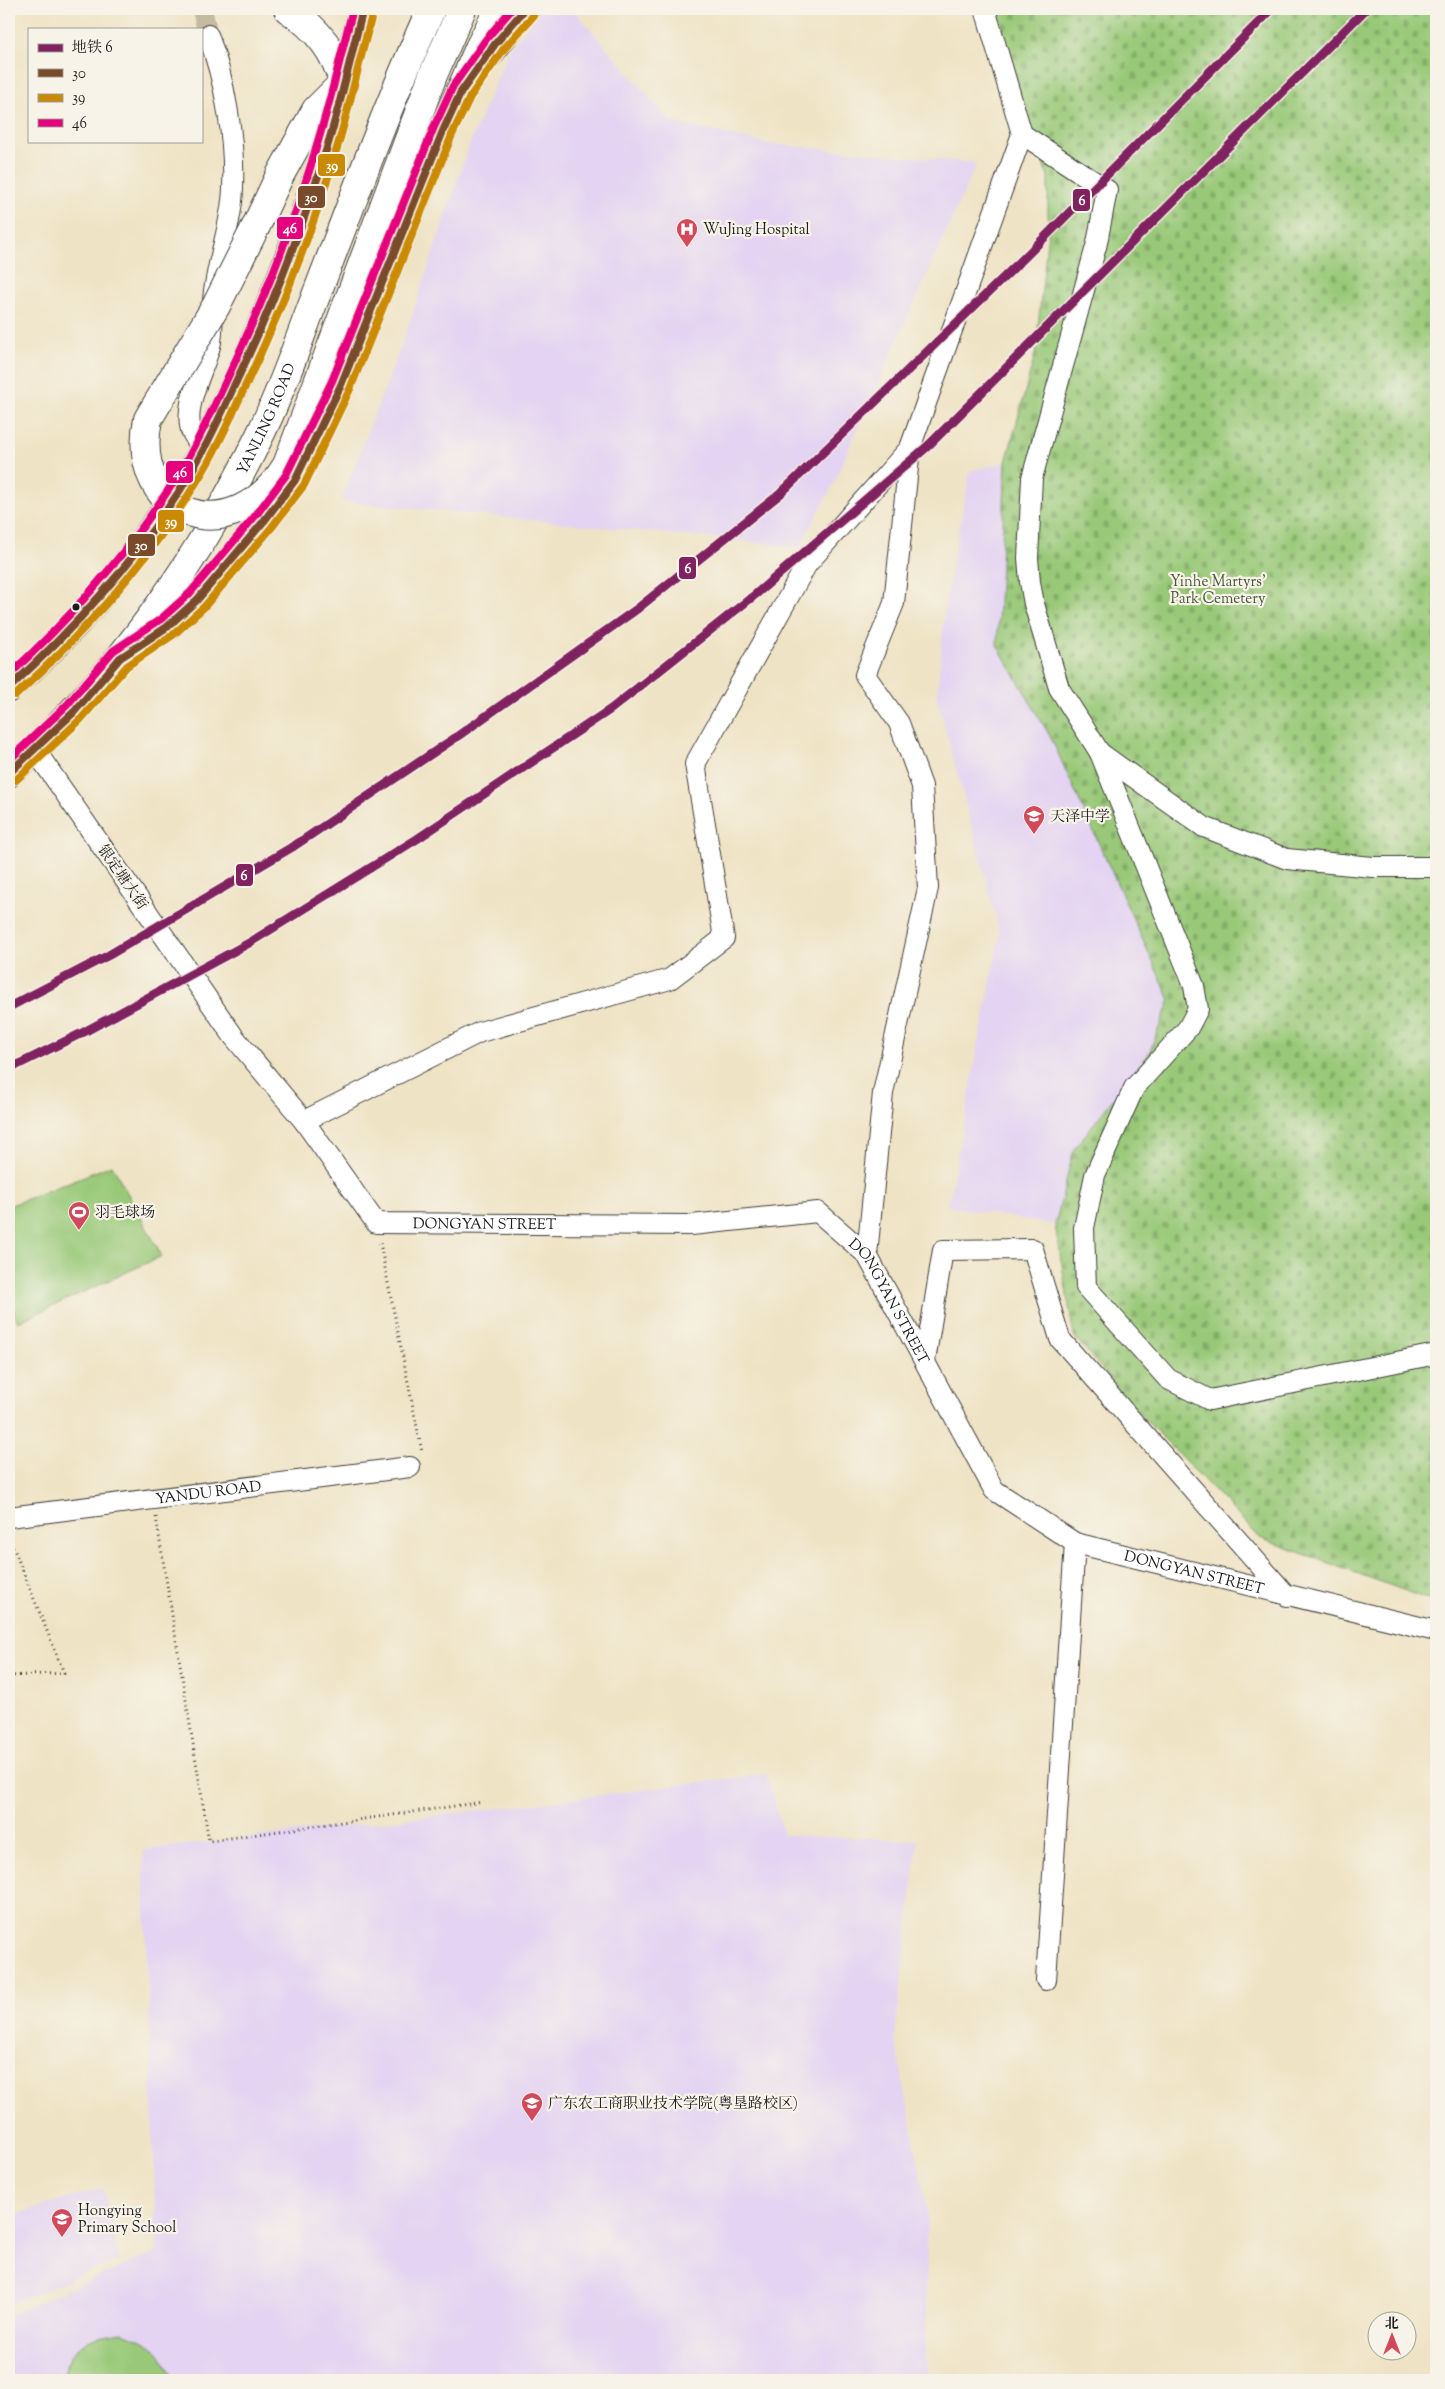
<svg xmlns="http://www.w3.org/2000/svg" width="1445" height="2389" font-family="'Sorts Mill Goudy','Noto Serif SC',serif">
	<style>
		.built { fill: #e4d3f2 }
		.grass { fill: #99c978; stroke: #5a724a }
		.cemetery { fill: url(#cemetery-stones); stroke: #5a724a }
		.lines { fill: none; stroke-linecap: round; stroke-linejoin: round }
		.street-tunnel { stroke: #c5bba3; stroke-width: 20; stroke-dasharray: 20 10; stroke-linecap: butt }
		.street-casing { stroke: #3c3a35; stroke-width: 22 }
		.highway-casing { stroke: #3c3a35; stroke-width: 30 }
		.path { stroke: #3c3a35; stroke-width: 3; stroke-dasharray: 1 4; stroke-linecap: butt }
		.street { stroke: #fff; stroke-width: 20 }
		.highway { stroke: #fff; stroke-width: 28 }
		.highway-bridge-casing { stroke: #3c3a35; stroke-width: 30; stroke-linecap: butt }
		.highway-bridge { stroke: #fff; stroke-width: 28 }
		.bus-1-casing { stroke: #f7f3e8; stroke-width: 11 }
		.bus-2-casing { stroke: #f7f3e8; stroke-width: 11 }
		.bus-3-casing { stroke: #f7f3e8; stroke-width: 11 }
		.bus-1 { stroke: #7a4b2a; stroke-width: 8 }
		.bus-2 { stroke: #cb8a06; stroke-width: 8 }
		.bus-3 { stroke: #e5007d; stroke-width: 8 }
		.metro-1-casing { stroke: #f7f3e8; stroke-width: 12 }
		.metro-1 { stroke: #80225f; stroke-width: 9 }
		.bus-dot { fill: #1c1c1c; stroke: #f7f3e8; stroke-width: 2 }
		.labels { text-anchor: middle; stroke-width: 4.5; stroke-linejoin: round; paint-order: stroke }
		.poi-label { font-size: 15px; fill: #1c1c1c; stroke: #f7f3e8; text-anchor: start }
		.street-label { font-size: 15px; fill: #1c1c1c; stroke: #f7f3e8 }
		.park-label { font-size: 15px; fill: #48593c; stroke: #f7f3e8 }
		.line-badge { stroke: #f7f3e8; stroke-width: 2 }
		.badge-label { font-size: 14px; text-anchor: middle; font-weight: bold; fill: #fff }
	</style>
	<defs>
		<pattern id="cemetery-stones" width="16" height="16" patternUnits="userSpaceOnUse" patternTransform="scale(1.25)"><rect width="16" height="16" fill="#99c978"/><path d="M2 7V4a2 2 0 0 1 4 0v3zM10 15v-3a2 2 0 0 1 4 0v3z" fill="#83ac67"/></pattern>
	</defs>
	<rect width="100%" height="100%" fill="#f7f3e8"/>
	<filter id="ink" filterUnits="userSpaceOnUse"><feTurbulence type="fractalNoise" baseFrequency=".02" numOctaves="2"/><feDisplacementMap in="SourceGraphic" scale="10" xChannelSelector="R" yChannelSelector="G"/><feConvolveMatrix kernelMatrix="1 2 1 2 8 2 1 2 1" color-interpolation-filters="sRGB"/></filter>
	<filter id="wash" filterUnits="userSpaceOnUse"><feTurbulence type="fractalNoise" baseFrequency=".0096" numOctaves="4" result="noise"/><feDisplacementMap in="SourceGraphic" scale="20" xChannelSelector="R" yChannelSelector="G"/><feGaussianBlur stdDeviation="1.12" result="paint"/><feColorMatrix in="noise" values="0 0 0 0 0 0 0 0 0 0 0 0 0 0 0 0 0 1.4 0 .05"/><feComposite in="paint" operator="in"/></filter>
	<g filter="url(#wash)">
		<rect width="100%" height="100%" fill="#efe3c5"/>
		<path class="built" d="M542 9H573L671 122 769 144 977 163 830 491 800 547 341 501 406 333 470 143 509 50Z
			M1006 462 997 645 1051 738 1170 1000 1149 1053 1074 1149 1055 1225 948 1206 1000 932 937 698 945 603 970 471Z
			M766 1774 784 1835 918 1840 895 2037 927 2208 926 2380H9V2315L157 2252 143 1850 516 1806Z
			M103 2188 119 2259 9 2305V2216Z"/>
		<path class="grass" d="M112 1165 162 1256 18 1322 9 1299V1206Z
			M123 2332C157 2346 158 2348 174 2380H64C63 2362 78 2343 95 2337 104 2334 114 2334 123 2332Z"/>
		<path class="cemetery" d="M998 9H1436V1602L1260 1538 1141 1415 1074 1336 1055 1225 1074 1149 1149 1053 1170 1000 1051 738 997 645 1006 462 1035 355 1048 232V176L1019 105Z"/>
	</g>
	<g filter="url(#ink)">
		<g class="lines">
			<path class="street-tunnel" d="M202 9 208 35"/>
			<g class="street-casing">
				<g id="street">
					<path d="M1022 134 1107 190 1097 243 1032 478 1028 558 1030 582 1034 604 1059 688 1100 753 1194 986 1198 1009 1188 1028 1134 1088 1095 1175 1084 1228 1086 1287 1168 1379 1210 1400 1436 1354"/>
					<path d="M202 449C199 443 193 436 191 430 183 403 206 367 211 342 214 323 211 303 215 285 220 252 232 221 233 188 235 139 225 80 208 35"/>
					<path id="s1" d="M35 750 234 1037 304 1121 376 1223 691 1225 818 1212 867 1255 994 1490 1075 1543 1436 1631"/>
					<path d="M1100 753 1204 827 1287 859 1373 867H1436"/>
					<path d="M304 1121 480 1032 670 979 724 938 695 764 807 564 910 448 1022 134 985 9"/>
					<path d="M867 1255 883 1093 928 888 922 786 899 723 865 675 894 603 910 448"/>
					<path d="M925 1361 943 1250 1033 1249 1060 1339 1287 1596"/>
					<path id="s2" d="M9 1517 410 1467"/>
					<path d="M1046 1980 1075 1543"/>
				</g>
			</g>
			<g class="highway-casing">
				<g id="highway">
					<path d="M288 9C315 27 336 51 343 83"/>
					<path d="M487 56 525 9"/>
					<path d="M393 182 433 75 462 9"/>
					<path d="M256 226 280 175 316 110 342 84"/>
					<path d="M136 647 167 627 197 600 264 521 295 480 341 385 443 131 479 48 499 9"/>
					<path d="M9 688C79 627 138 555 188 477 203 454 214 428 226 404 265 324 298 238 325 153 340 106 350 56 363 9"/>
					<path id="s3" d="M9 773C116 679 199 561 261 433 281 392 296 348 312 306 351 206 387 106 431 9"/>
				</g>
			</g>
			<path class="path" d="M380 1243 422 1452
				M156 1517 209 1841 483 1802
				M9 1676 64 1673 9 1537"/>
			<use href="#street" class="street"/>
			<use href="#highway" class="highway"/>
			<g class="highway-bridge-casing">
				<path id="highway-bridge" d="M256 226 216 306 148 419C128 519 234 553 287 465L393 182"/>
			</g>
			<use href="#highway-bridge" class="highway-bridge"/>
			<g class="bus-1-casing">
				<path id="bus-1" d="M9 688C80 623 146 550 194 467 209 441 222 413 234 386 273 305 306 220 331 134 343 93 352 51 363 9
					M9 773 74 712 120 658 167 627 197 600 264 521 295 480 341 385 443 131 461 92 495 44 525 9"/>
			</g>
			<g class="bus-2-casing">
				<path id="bus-2" d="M16 695C87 630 153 556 202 473 218 447 230 419 243 391 282 310 315 224 340 138 352 96 361 53 373 12
					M16 780 81 719 127 666 173 635 204 607 272 527 304 485 350 389 452 135 470 97 503 50 533 16"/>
			</g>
			<g class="bus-3-casing">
				<path id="bus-3" d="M9 675C76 613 137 542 185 464 200 437 213 409 226 381 264 301 297 217 321 131 333 91 342 49 353 9
					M9 760 67 705 113 651 161 619 190 593 256 515 286 475 332 381 434 127 453 86 487 38 512 9"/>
			</g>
			<use href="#bus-1" class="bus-1"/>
			<use href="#bus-2" class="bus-2"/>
			<use href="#bus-3" class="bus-3"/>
			<g class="metro-1-casing">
				<path id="metro-1" d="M9 1007 109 955 294 846 455 738 637 609 780 494 1028 254 1272 9
					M9 1069 84 1032 249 943 417 839 611 709 756 594 929 445 1366 9"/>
			</g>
			<use href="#metro-1" class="metro-1"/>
		</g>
	</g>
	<defs>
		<g id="hospital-pin" transform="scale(1.125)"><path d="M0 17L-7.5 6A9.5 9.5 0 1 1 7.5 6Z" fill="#d1495b" stroke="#f7f3e8"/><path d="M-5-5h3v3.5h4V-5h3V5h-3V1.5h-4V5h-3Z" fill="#fff"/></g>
		<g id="school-pin" transform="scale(1.125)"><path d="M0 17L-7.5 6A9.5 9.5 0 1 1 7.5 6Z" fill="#d1495b" stroke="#f7f3e8"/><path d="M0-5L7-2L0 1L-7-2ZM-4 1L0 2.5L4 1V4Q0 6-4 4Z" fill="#fff"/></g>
		<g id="stadium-pin" transform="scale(1.125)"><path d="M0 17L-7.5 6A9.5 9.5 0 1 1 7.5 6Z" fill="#d1495b" stroke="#f7f3e8"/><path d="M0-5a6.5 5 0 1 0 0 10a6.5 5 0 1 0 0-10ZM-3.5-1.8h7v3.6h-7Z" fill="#fff"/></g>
		<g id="university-pin" transform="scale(1.125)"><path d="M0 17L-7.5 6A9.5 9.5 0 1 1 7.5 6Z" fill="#d1495b" stroke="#f7f3e8"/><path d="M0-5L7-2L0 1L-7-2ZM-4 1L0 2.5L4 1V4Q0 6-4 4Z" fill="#fff"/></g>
	</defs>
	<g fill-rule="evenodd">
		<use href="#hospital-pin" x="687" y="229"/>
		<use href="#school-pin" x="1034" y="816"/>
		<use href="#stadium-pin" x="79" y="1212"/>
		<use href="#university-pin" x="532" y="2103"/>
		<use href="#school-pin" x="62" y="2219"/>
	</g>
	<circle class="bus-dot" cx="76" cy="607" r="4.5"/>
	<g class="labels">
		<g class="poi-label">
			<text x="703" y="234">WuJing Hospital</text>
			<text x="1050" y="821">天泽中学</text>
			<text x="95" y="1217">羽毛球场</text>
			<text x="548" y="2108">广东农工商职业技术学院(粤垦路校区)</text>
			<text x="78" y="2215">Hongying<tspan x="78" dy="17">Primary School</tspan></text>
		</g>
		<g class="street-label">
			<text dy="5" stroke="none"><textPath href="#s3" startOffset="441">YANLING ROAD</textPath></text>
			<text transform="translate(123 877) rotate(55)" y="5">银定塘大街</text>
			<text dy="5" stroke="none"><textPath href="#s1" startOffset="692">DONGYAN STREET</textPath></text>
			<text dy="5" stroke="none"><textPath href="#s1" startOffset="1142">DONGYAN STREET</textPath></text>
			<text dy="5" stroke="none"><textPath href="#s2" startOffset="201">YANDU ROAD</textPath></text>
			<text dy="5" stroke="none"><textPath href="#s1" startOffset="1578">DONGYAN STREET</textPath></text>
		</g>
		<g class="park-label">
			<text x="1218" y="586">Yinhe Martyrs'<tspan x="1218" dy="17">Park Cemetery</tspan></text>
		</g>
	</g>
	<g class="line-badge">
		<rect x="317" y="153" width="29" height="24" rx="5" fill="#cb8a06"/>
		<rect x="297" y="185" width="29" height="24" rx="5" fill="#7a4b2a"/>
		<rect x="1072" y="188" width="19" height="24" rx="5" fill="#80225f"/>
		<rect x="276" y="216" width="28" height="24" rx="5" fill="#e5007d"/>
		<rect x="165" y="460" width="29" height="24" rx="5" fill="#e5007d"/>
		<rect x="157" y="509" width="28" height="24" rx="5" fill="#cb8a06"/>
		<rect x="127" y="533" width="29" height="24" rx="5" fill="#7a4b2a"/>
		<rect x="678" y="556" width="19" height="24" rx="5" fill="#80225f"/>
		<rect x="235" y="863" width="19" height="24" rx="5" fill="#80225f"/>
	</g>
	<g class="badge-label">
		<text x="332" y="170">39</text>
		<text x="311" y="202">30</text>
		<text x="1082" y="205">6</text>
		<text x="290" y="233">46</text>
		<text x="180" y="477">46</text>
		<text x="171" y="526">39</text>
		<text x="141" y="550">30</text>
		<text x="688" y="573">6</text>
		<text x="244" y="880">6</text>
	</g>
	<rect width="1445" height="2389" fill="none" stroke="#f7f3e8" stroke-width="30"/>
	<rect x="28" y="28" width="175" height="115" fill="#f7f3e8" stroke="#9f9d96"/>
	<rect x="38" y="44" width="25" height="8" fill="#80225f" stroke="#9f9d96"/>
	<text x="72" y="52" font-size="15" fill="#1c1c1c">地铁 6</text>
	<rect x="38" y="69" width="25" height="8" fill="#7a4b2a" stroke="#9f9d96"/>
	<text x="72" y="78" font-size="15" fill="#1c1c1c">30</text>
	<rect x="38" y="94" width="25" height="8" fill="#cb8a06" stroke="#9f9d96"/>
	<text x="72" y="102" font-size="15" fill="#1c1c1c">39</text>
	<rect x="38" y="119" width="25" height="8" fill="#e5007d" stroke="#9f9d96"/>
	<text x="72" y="128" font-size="15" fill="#1c1c1c">46</text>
	<g transform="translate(1392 2336)"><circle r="24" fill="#f7f3e8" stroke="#9f9d96"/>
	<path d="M0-4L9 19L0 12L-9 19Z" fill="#d1495b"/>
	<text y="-8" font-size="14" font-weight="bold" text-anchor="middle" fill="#1c1c1c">北</text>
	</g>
</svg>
